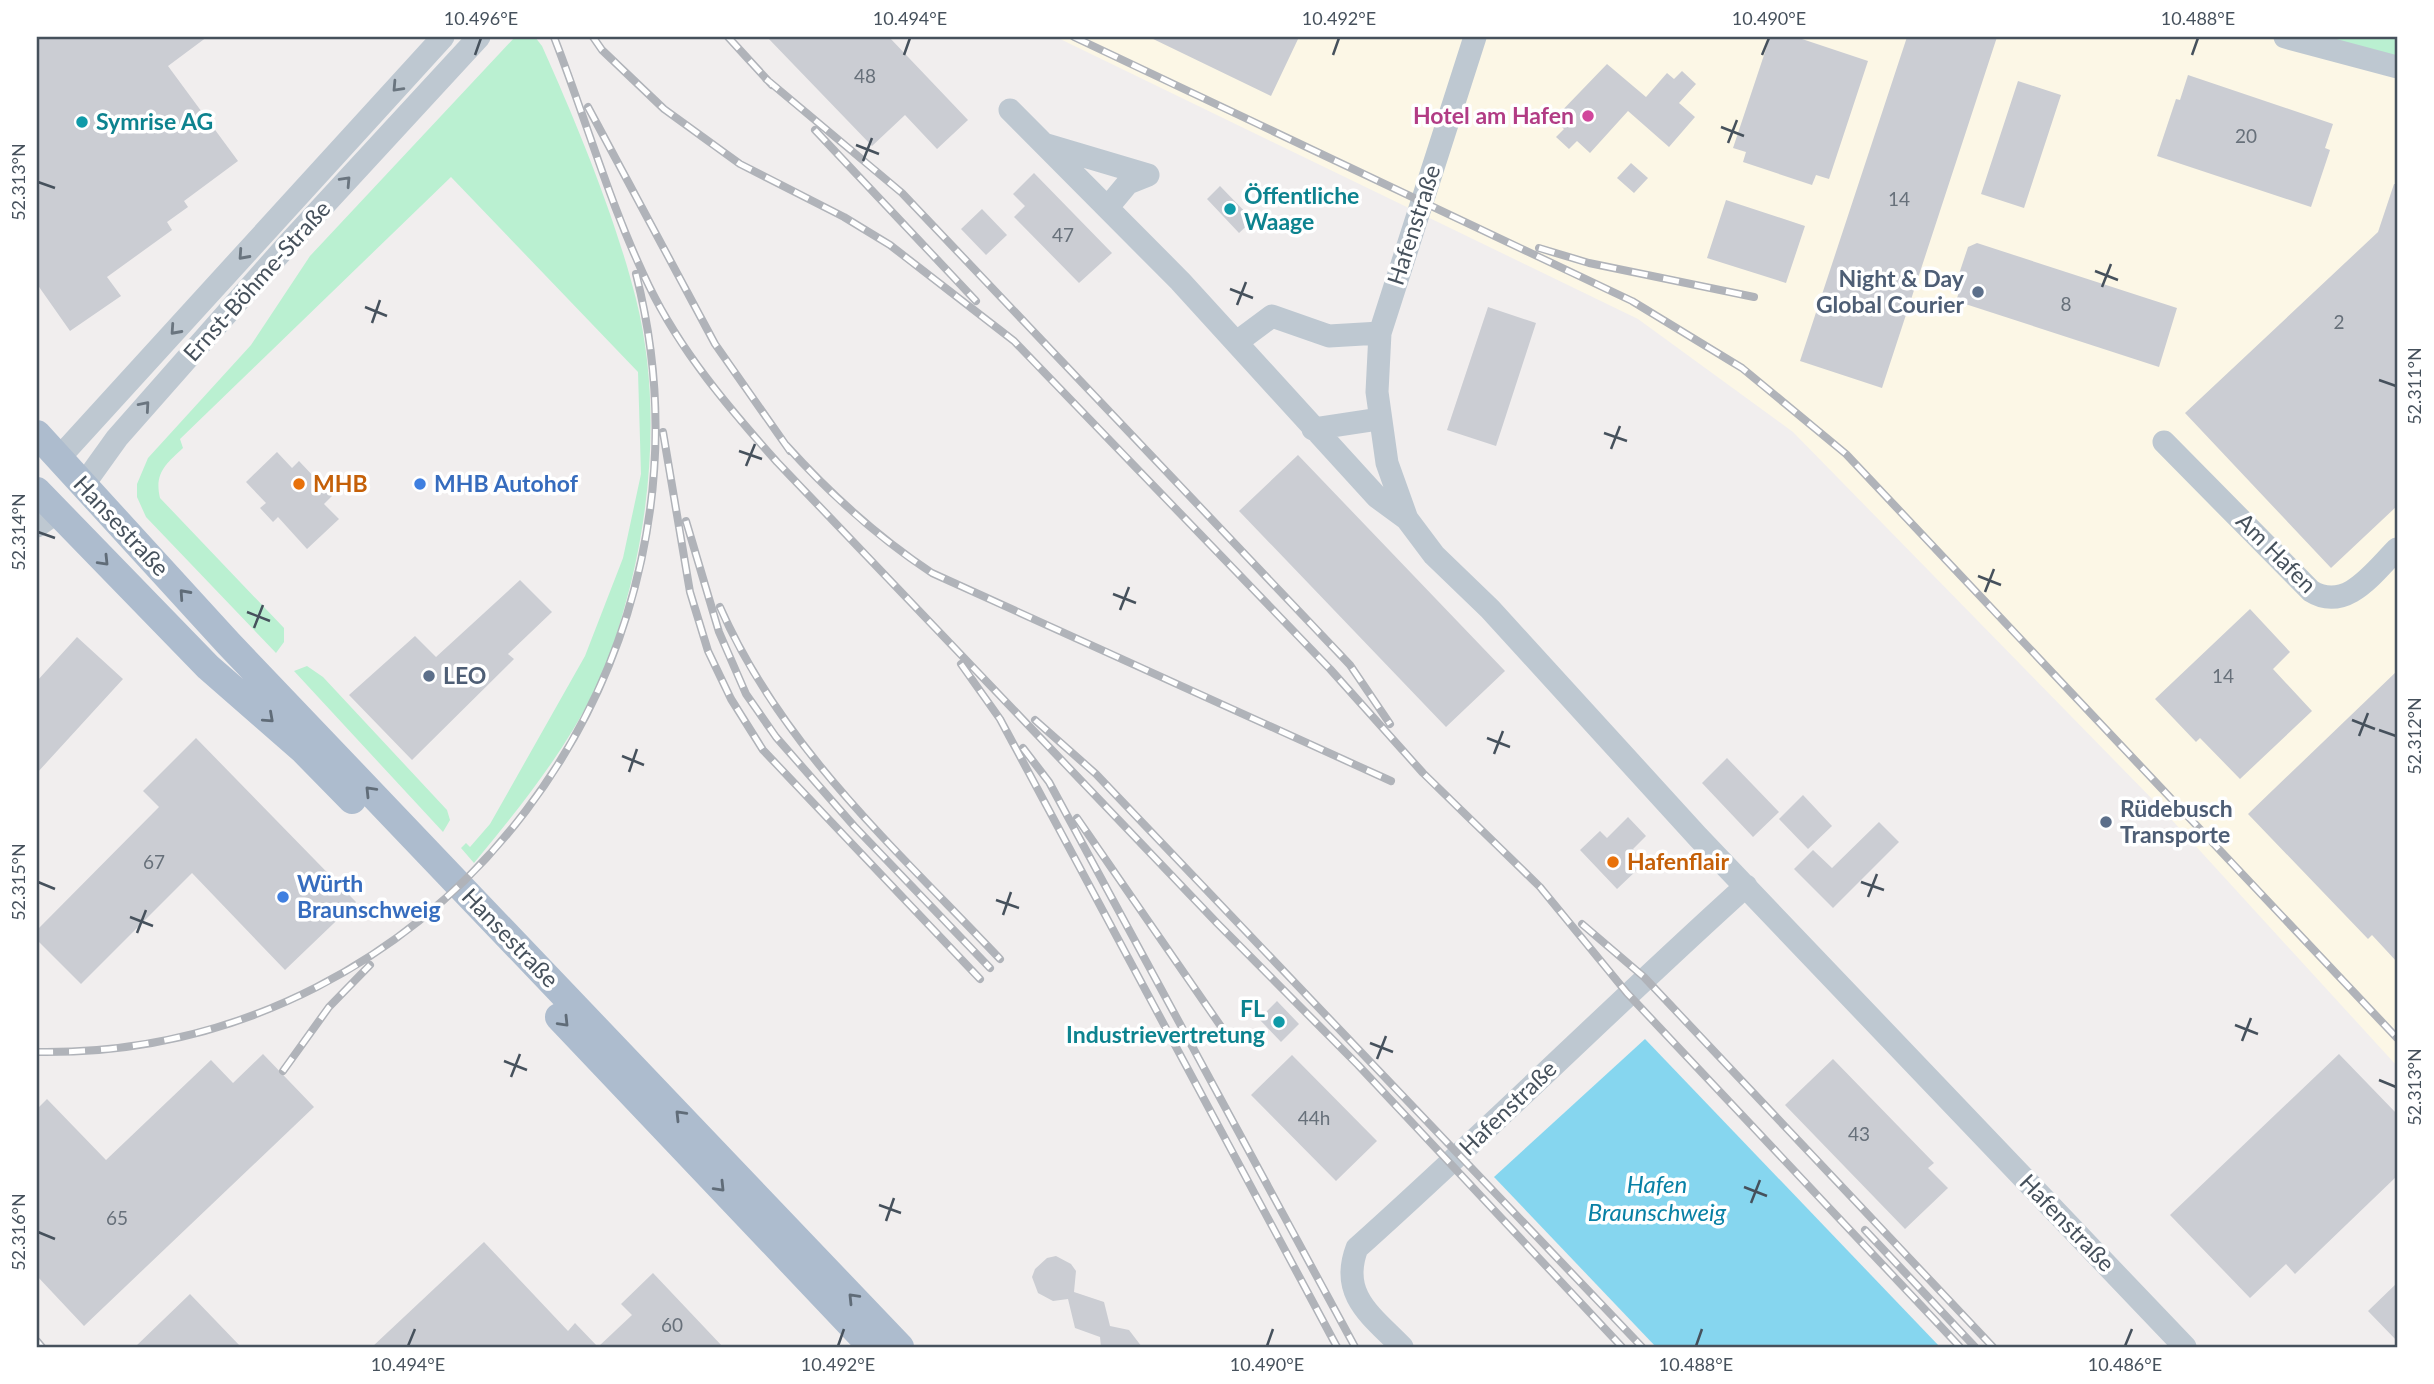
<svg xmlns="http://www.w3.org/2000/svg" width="2434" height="1384" font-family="Lato,sans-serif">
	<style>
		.commercial { fill: #fcf7e6 }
		.green { fill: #baf0d1 }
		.water { fill: #86d6ef }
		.building { fill: #cbcdd3 }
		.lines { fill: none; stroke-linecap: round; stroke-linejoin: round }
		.minor { stroke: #bec8d1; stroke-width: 23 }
		.major { stroke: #adbcce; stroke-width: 28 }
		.rail-casing { stroke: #b0b3b9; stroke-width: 8 }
		.rail { stroke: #fff; stroke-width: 5; stroke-dasharray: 16; stroke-linecap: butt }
		.oneway { stroke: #6a757f }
		.oneway2 { stroke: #606c78 }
		.ticks { fill: none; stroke: #46515c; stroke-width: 2.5 }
		.hotel-dot { fill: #d1479c; stroke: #fff; stroke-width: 2.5 }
		.culture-dot { fill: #0f9aa8; stroke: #fff; stroke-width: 2.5 }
		.service-dot { fill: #5c6f8a; stroke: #fff; stroke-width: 2.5 }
		.food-dot { fill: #e8710a; stroke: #fff; stroke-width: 2.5 }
		.shop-dot { fill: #3f7fe0; stroke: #fff; stroke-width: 2.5 }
		.labels { text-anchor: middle; stroke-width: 7; stroke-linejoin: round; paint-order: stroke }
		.number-label { font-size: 19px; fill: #67707a }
		.hotel-label { font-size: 23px; font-weight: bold; fill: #b23c85; stroke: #fff; text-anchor: end }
		.culture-label { font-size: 23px; font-weight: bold; fill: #0d838f; stroke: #fff; text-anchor: start }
		.street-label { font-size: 23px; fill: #46515c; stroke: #fff }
		.service-label { font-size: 23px; font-weight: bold; fill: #4e5e75; stroke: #fff; text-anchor: start }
		.food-label { font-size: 23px; font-weight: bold; fill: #c56008; stroke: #fff; text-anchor: start }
		.shop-label { font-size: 23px; font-weight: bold; fill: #366cbe; stroke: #fff; text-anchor: start }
		.water-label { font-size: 24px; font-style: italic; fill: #0880a5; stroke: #fff }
		.neatline { fill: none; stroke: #46515c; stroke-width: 2.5 }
		.ticks-label { font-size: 18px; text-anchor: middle; fill: #46515c }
	</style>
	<rect width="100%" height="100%" fill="#f1eeee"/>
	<path class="commercial" d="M1056 37H2397V1066L2160 807 1793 432 1638 319Z"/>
	<path class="green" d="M515 37H535L542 46C577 124 615 216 636 299 659 391 653 492 631 583 621 620 611 660 593 694 562 755 518 810 474 863L461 848 466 843 470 847 490 824 585 656 623 558 641 474 638 372 451 177 180 439 183 448C166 464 154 473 160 498L284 628V642L276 653 146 517 137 497V484L148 458 251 345 310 256Z
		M2285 37H2397V66Z
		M307 666 323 677 447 810 450 820 443 832 294 671Z"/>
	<path class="water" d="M1645 1039 1940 1347H1656L1494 1177Z"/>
	<path class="building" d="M37 37H207L168 66 238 161 184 201 188 207 167 222 172 230 107 277 121 296 70 331 37 284Z
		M767 37H889L968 120 937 149 905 115 872 146Z
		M1149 37H1299L1271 96Z
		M1770 37H1796L1868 61 1829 179 1816 175 1812 185 1743 162 1746 152 1733 148Z
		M1907 37H1997L1882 388 1800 361Z
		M1607 64 1646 97 1667 73 1674 79 1682 71 1696 84 1679 103 1695 117 1669 147 1628 111 1590 153 1577 141 1569 149 1556 137 1564 129 1553 120Z
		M2188 75 2333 124 2325 148 2330 150 2311 207 2157 156 2176 99 2180 100Z
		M2018 81 2061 95 2024 208 1981 194Z
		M1631 163 1648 178 1634 193 1617 178Z
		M1034 173 1112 253 1079 283 1014 217 1025 206 1013 194Z
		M2394 184H2397V506L2331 568 2185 413 2378 232Z
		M1220 186 1253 220 1239 233 1207 199Z
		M1726 200 1805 226 1786 283 1707 258Z
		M982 209 1007 235 986 255 961 229Z
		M1977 243 2177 308 2159 367 1956 301 1959 292 1954 289 1968 247Z
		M1488 307 1536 323 1496 446 1447 430Z
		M277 452 292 468 299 461 332 496 324 504 339 519 307 549 278 517 273 522 260 508 266 503 246 482Z
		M1298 455 1505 671 1446 727 1239 511Z
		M520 580 552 612 508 654 514 659 412 760 349 695 415 636 436 657Z
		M2250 609 2290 652 2273 669 2312 711 2240 779 2200 738 2196 742 2155 699Z
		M77 637 123 679 37 773V681Z
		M2397 671V962L2372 935 2368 939 2248 814Z
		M196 738 356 902 285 970 192 873 81 984 37 940V930L159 807 143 791Z
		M1727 758 1779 812 1753 837 1702 783Z
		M1803 795 1832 826 1808 849 1779 819Z
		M1628 817 1646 836 1633 849 1640 857 1633 864 1638 869 1617 889 1580 850 1600 831 1607 838Z
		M1879 822 1899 842 1833 908 1794 869 1813 850 1832 868Z
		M1277 1001 1299 1024 1281 1042 1259 1019Z
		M263 1054 314 1107 84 1326 37 1276V1109L47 1099 106 1160 211 1060 233 1083Z
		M2339 1054 2397 1114V1176L2295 1274 2286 1264 2250 1298 2170 1215Z
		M1292 1055 1377 1141 1336 1181 1251 1095Z
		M1833 1059 1934 1163 1928 1168 1948 1188 1905 1229 1785 1105Z
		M484 1242 568 1331 575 1323 598 1347 632 1315 621 1304 653 1273 723 1347H372Z
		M1056 1256 1071 1264 1076 1271 1074 1292 1104 1302 1110 1326 1129 1330 1142 1347H1101L1100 1337 1075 1328 1068 1299 1053 1301 1038 1293 1032 1277 1035 1269 1047 1258Z
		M2397 1283V1341L2368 1311Z
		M190 1294 241 1347H135Z"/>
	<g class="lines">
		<path class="minor" d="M1475 37 1380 333 1377 392 1387 463 1407 519 1434 555 1490 609 1698 837 2185 1347
			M2285 37 2397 67
			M1010 110 1180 281 1377 497 1407 519
			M1047 145 1148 175
			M1108 207 1128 183 1148 175
			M1237 342 1272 316 1329 336 1380 333
			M1313 429 1379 419
			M2164 442 2311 591C2346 613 2374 572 2397 549
			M58 459 443 37
			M84 484 117 438 289 243 479 37
			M37 526 57 512
			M1402 1347C1372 1316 1339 1295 1357 1248 1489 1130 1614 1005 1746 886"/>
		<path class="major" d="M37 434 229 644 900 1347
			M37 491 208 667 303 750 352 800
			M559 1017 872 1347"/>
		<g class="rail-casing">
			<path id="rail" d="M554 37C586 119 610 206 649 286 681 352 729 408 777 462L1217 923 1358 1065 1622 1347
				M593 37 602 50 664 109 740 164 844 217 890 245 1014 341 1330 669 1423 773 1540 887 1627 993 1960 1347
				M728 37 772 85
				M1074 37 1632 301 1742 368 1846 454 2397 1038
				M766 79 902 193 1350 665 1390 724
				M588 107 715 344 790 451
				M815 130 976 301
				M1539 248 1589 263 1754 297
				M663 432 690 592 708 651 731 699 763 750 980 979
				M786 445C831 495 876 536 932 573L1391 781
				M686 521 719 632 746 694 776 737 854 826 990 968
				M720 607C782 748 896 849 1000 959
				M961 664 1000 719 1337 1347
				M1035 720 1096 774 1642 1347
				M1023 748 1049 782 1355 1347
				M1077 818 1231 1041
				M1582 924 1644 977 1993 1347
				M37 1052C443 1058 735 662 636 274
				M283 1071 329 1007 370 965
				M1865 1230 1975 1347
				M37 1341 42 1347"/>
		</g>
		<use href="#rail" class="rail"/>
	</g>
	<defs><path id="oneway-chevron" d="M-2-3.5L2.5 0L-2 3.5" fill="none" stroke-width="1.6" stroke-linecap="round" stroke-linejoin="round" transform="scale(1.75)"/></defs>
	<g class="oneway">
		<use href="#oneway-chevron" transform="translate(397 87) rotate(133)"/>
		<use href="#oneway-chevron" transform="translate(346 181) rotate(-47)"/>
		<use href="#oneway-chevron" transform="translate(243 255) rotate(132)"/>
		<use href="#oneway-chevron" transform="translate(175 330) rotate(132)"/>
		<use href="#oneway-chevron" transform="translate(145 406) rotate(-49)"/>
	</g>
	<g class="oneway2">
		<use href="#oneway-chevron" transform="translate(104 561) rotate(46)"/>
		<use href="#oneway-chevron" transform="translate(184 594) rotate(-132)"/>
		<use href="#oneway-chevron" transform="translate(269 718) rotate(42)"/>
		<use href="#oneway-chevron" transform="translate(370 791) rotate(-134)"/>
		<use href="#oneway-chevron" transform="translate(564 1022) rotate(46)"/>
		<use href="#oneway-chevron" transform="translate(680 1115) rotate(-134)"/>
		<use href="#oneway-chevron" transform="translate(720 1187) rotate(46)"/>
		<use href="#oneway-chevron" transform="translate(853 1298) rotate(-134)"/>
	</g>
	<path class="ticks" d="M475 55 481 38M904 55 910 38M1333 55 1339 38M1762 55 1769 38M2192 55 2198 38M1721 127 1744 136M1728 143 1737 120M856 145 879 154M863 161 872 138M38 182 55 188M2095 271 2118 280M2102 287 2111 264M1230 289 1253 298M1237 305 1246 282M365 307 387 316M372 323 380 300M2379 380 2396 386M1604 433 1627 441M1611 449 1620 426M739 451 762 459M746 466 755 444M38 532 55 538M1978 576 2001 585M1985 592 1994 569M1113 594 1136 603M1120 610 1129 587M247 612 270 621M254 628 263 605M2352 720 2375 729M2379 730 2396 736M2359 736 2368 713M1487 738 1510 747M1494 754 1503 731M622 756 644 765M629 772 637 749M38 882 55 889M1861 882 1884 890M1868 897 1877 874M996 900 1019 908M1003 915 1011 892M130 917 153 926M137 933 146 910M2235 1025 2258 1034M2242 1041 2251 1018M1370 1043 1393 1052M1377 1059 1386 1036M504 1061 527 1070M511 1077 520 1054M2379 1080 2396 1087M1744 1187 1767 1196M1751 1203 1760 1180M879 1205 901 1213M886 1221 894 1198M38 1232 55 1239M408 1346 415 1329M838 1346 844 1329M1267 1346 1273 1329M1696 1346 1702 1329M2125 1346 2132 1329"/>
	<circle class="hotel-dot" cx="1588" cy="116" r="7"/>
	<g class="culture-dot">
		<circle cx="82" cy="122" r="7"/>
		<circle cx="1230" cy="209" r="7"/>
		<circle cx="1279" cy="1022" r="7"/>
	</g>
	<g class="service-dot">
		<circle cx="1978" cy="292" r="7"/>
		<circle cx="429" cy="676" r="7"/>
		<circle cx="2106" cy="822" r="7"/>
	</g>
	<g class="food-dot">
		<circle cx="299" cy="484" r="7"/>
		<circle cx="1613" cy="862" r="7"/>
	</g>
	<g class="shop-dot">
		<circle cx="420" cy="484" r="7"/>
		<circle cx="283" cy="897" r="7"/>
	</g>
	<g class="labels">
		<g class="number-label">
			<text x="865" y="83">48</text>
			<text x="2246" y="143">20</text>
			<text x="1899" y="206">14</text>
			<text x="1063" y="242">47</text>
			<text x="2066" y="311">8</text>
			<text x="2339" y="329">2</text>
			<text x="2223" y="683">14</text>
			<text x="154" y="869">67</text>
			<text x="1314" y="1125">44h</text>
			<text x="1859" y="1141">43</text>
			<text x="117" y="1225">65</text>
			<text x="672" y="1332">60</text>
		</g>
		<g class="hotel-label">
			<text x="1574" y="124">Hotel am Hafen</text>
		</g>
		<g class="culture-label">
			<text x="96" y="130">Symrise AG</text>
			<text x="1244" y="204">Öffentliche<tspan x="1244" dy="26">Waage</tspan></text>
			<text x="1265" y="1017" text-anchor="end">FL<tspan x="1265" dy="26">Industrievertretung</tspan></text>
		</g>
		<g class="street-label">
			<text transform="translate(1414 225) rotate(-72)" y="8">Hafenstraße</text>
			<text transform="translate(257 281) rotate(-48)" y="8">Ernst-Böhme-Straße</text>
			<text transform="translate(121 526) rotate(47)" y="8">Hansestraße</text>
			<text transform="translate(2276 553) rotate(45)" y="8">Am Hafen</text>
			<text transform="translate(510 938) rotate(46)" y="8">Hansestraße</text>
			<text transform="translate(1508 1108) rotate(-44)" y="8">Hafenstraße</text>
			<text transform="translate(2067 1223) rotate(46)" y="8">Hafenstraße</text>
		</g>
		<g class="service-label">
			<text x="1964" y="287" text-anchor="end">Night &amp; Day<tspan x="1964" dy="26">Global Courier</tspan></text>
			<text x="443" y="684">LEO</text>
			<text x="2120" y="817">Rüdebusch<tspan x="2120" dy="26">Transporte</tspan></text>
		</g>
		<g class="food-label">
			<text x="313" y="492">MHB</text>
			<text x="1627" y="870">Hafenflair</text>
		</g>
		<g class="shop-label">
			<text x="434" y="492">MHB Autohof</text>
			<text x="297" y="892">Würth<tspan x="297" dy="26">Braunschweig</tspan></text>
		</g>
		<g class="water-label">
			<text x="1657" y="1193">Hafen<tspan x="1657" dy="28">Braunschweig</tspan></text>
		</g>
	</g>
	<rect width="2434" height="1384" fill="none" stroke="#ffffff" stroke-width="77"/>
	<rect x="38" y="38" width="2358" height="1308" class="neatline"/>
	<g class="ticks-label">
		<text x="481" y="25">10.496°E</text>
		<text x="910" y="25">10.494°E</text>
		<text x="1339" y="25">10.492°E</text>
		<text x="1769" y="25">10.490°E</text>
		<text x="2198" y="25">10.488°E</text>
		<text transform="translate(19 182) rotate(-90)" y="6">52.313°N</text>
		<text transform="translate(2415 386) rotate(-90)" y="6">52.311°N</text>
		<text transform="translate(19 532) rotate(-90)" y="6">52.314°N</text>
		<text transform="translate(2415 736) rotate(-90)" y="6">52.312°N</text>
		<text transform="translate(19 882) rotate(-90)" y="6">52.315°N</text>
		<text transform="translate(2415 1087) rotate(-90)" y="6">52.313°N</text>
		<text transform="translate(19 1232) rotate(-90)" y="6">52.316°N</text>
		<text x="408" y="1371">10.494°E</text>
		<text x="838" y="1371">10.492°E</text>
		<text x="1267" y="1371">10.490°E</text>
		<text x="1696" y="1371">10.488°E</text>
		<text x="2125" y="1371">10.486°E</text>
	</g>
</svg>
